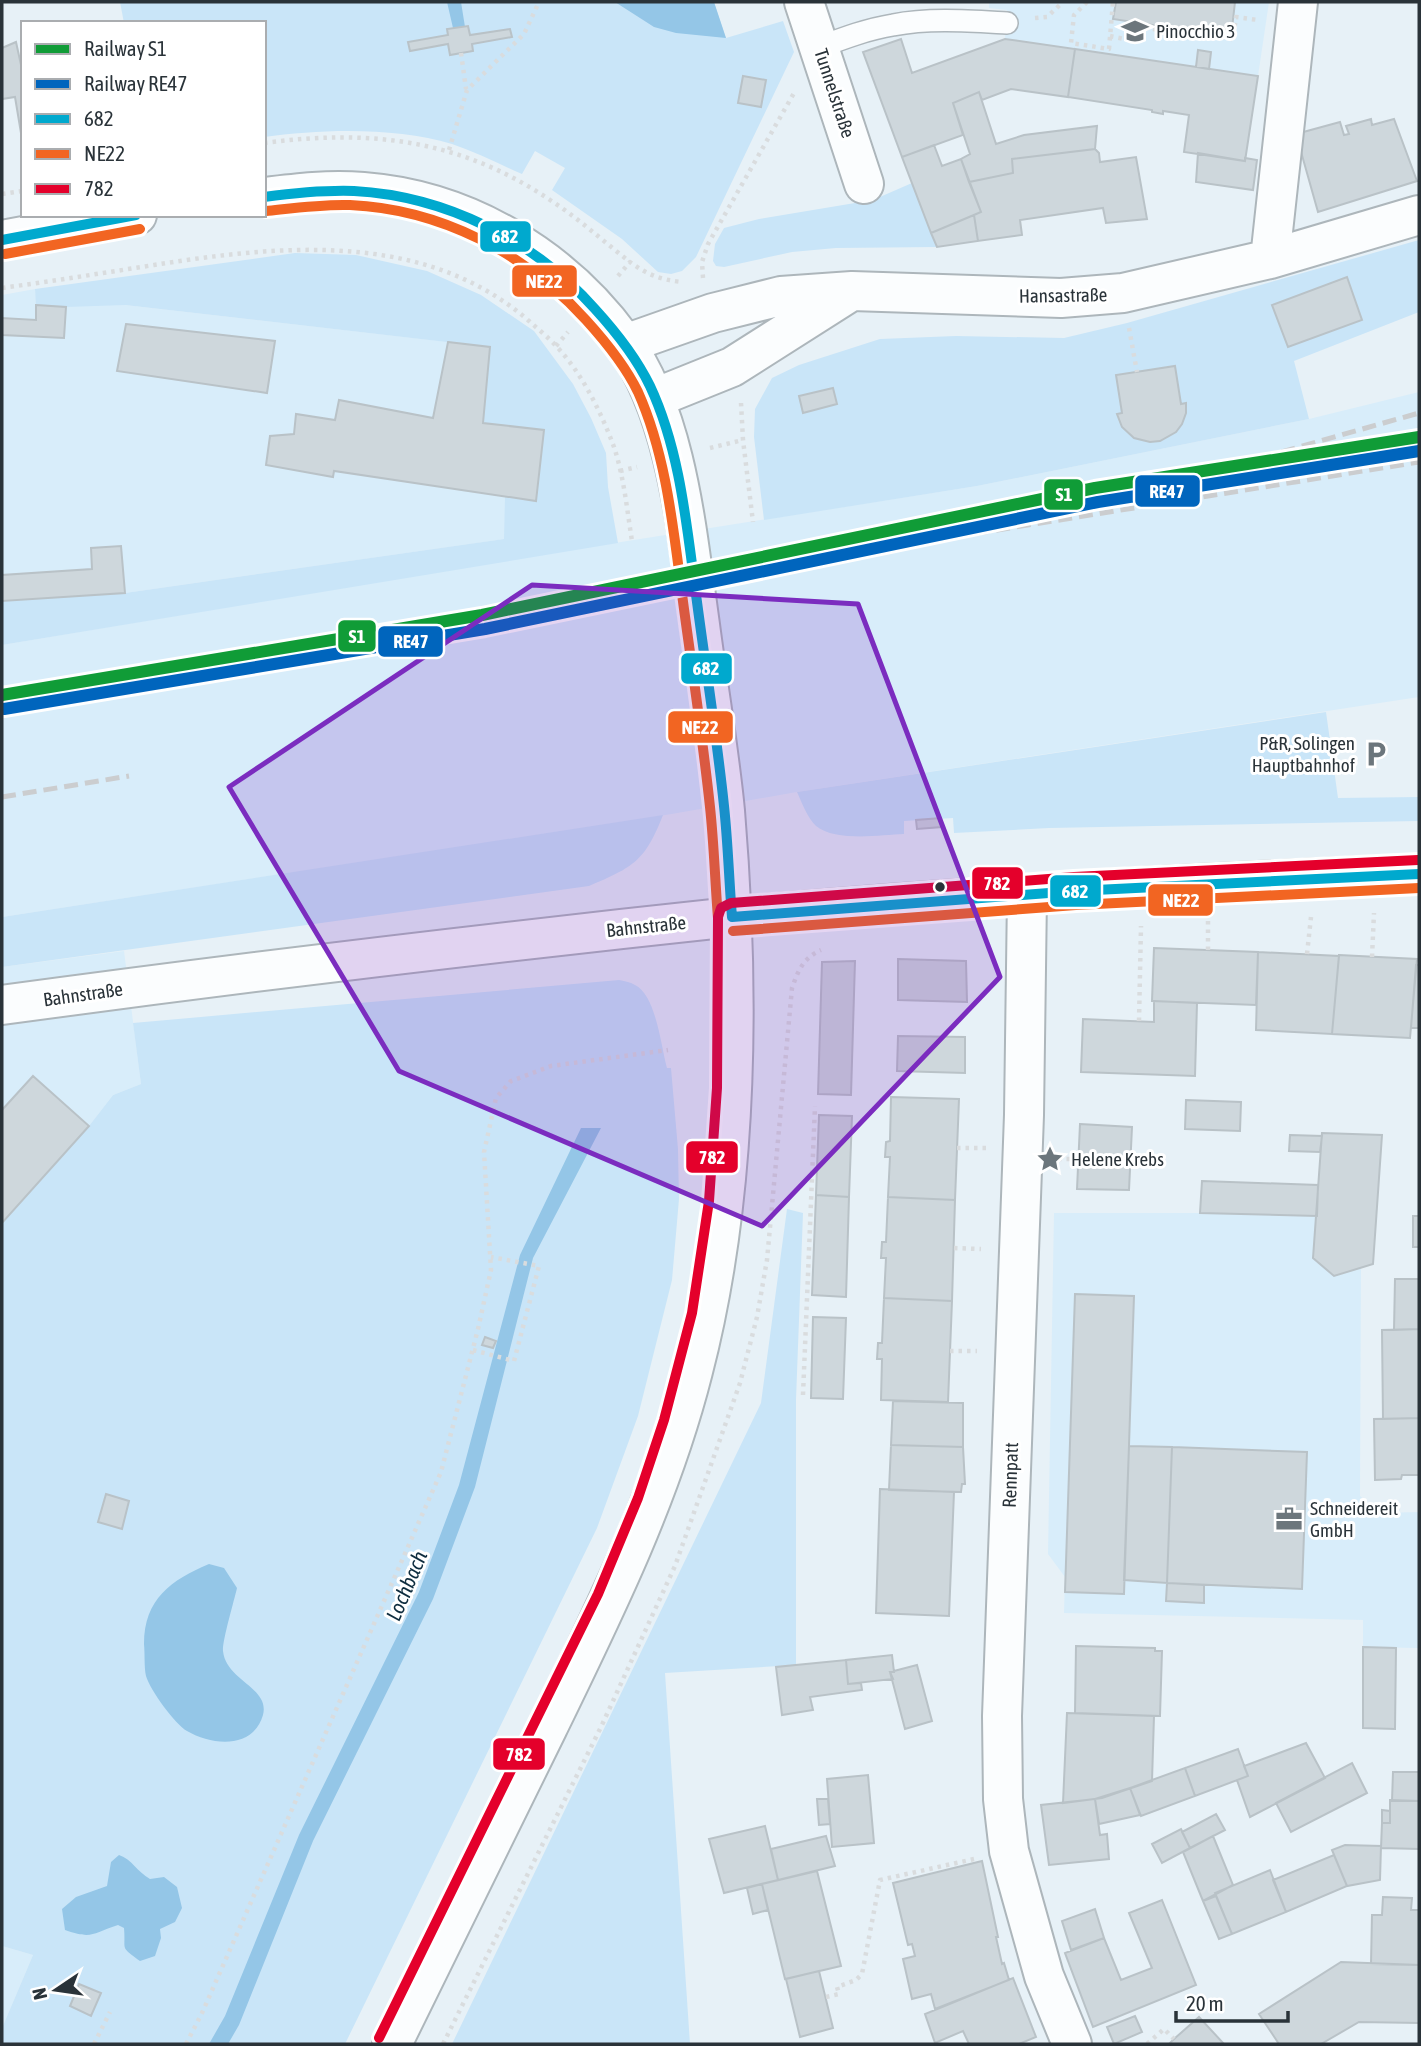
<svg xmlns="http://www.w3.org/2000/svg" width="1421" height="2046" font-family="'Asap Condensed',sans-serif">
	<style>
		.built { fill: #d8edfa }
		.green { fill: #c9e5f8 }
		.water { fill: #94c6e7 }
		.building { fill: #ced7dc; stroke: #b9c2c7; stroke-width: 2 }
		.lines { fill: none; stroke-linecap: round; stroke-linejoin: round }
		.lane-casing { stroke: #adb6bb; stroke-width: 24 }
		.street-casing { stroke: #adb6bb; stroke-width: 42 }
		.secondary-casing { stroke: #adb6bb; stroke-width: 42 }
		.path { stroke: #d9dcde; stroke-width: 4.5; stroke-dasharray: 3.5 5; stroke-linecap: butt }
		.lane { stroke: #fbfdfe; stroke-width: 21 }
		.street { stroke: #fbfdfe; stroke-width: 38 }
		.secondary { stroke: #fbfdfe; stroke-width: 38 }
		.rail { stroke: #cbcdcf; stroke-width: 5; stroke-dasharray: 14 7; stroke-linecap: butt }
		.bus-1-casing { stroke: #fff; stroke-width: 16 }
		.bus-2-casing { stroke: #fff; stroke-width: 16 }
		.bus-3-casing { stroke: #fff; stroke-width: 16 }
		.bus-1 { stroke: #00a9ce; stroke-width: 10 }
		.bus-2 { stroke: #f26522; stroke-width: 10 }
		.bus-3 { stroke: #e4002b; stroke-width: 10 }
		.rail-1-casing { stroke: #fff; stroke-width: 18 }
		.rail-2-casing { stroke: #fff; stroke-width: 18 }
		.rail-1 { stroke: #109c37; stroke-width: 12 }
		.rail-2 { stroke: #0065bd; stroke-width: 12 }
		.marked { fill: #7b2cbf; fill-opacity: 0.2; stroke: #7b2cbf; stroke-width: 5; stroke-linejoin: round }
		.bus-dot { fill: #2a3339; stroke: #fff; stroke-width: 2.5 }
		.labels { text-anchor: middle; stroke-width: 6; stroke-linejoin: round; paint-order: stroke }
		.poi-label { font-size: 19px; fill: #2a3339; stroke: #fff; text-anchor: start }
		.street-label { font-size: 19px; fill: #2a3339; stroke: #fff }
		.water-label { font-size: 21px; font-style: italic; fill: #0e2d3f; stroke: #fff }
		.line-badge { stroke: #fff; stroke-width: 2.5 }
		.badge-label { font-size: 19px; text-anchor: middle; font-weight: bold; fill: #fff }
	</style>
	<rect width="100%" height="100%" fill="#e7f1f7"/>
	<path class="built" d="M989 2H1269L1258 76 1005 39 1007 10 989 8Z
		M35 289 37 305H125L546 353 553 532 125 593 2 601V295Z
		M1419 392V697L797 792 672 814 2 917V645L506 560 977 486 1309 419Z
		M124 951 141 1084 113 1095 89 1126 2 1223V967Z
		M1054 1213H1200L1317 1216 1314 1258 1334 1276 1361 1268 1360 1496 1379 1513 1419 1512V1648L1363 1647V1620L1064 1613 1065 1577 1048 1554Z
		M2 1946 33 1955 2 2028Z"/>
	<path class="green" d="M120 2H714L726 38 783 21 794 52 696 257 682 271 671 274 658 272 622 239 552 190 565 168 535 151 522 174C499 164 476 152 452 144 396 127 322 129 264 137V23H124Z
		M912 183 937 247 836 248 792 252 724 267 716 266 713 261 715 244 724 228 759 219 873 200Z
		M1419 240V312L1294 361 1309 419 977 486 764 520 754 437 755 409 772 378 799 365 880 339 956 336 1064 338 1127 323Z
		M295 253 356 255 427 271 481 295 534 331 573 384 591 418 606 453 608 487 618 543 2 645V601L125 593 504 539 505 497 536 501 544 431 483 423 490 347 125 305 66 307 36 305 35 289Z
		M1326 712 1338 798 1419 797V821L1049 828 954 833 953 818 904 821V834C881 835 835 842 816 826 807 817 802 803 797 792Z
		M663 815C645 861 634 867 589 886L2 967V917Z
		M619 980C624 981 630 982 635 985 656 995 661 1046 667 1068H671L678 1149 679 1199 672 1280 638 1416 597 1528 345 2044H2V2028L33 1955 2 1946V1223L89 1126 113 1095 141 1084 133 1023Z
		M787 1209 803 1213 796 1400V1665L665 1673 690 2044H452L761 1403Z"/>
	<path class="water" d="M447 2H461L465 27 453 28Z
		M615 2H714L726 38 676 33 654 27Z
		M581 1128H601L533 1258 475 1487 433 1599 313 1841 239 2025 228 2044H209L225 2016 299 1835 419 1592 459 1485 520 1255Z
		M209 1564 224 1568 237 1588C234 1601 222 1642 223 1651 226 1681 270 1687 263 1715 253 1749 213 1746 187 1731 175 1724 150 1690 146 1676 144 1667 145 1654 144 1644 144 1599 171 1580 209 1564Z
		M119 1855C132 1859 137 1872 150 1879L164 1877 177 1887 182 1908 175 1922 160 1929 161 1938 155 1956 140 1961C119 1945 126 1952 124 1928L118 1925C92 1933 93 1940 65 1930L62 1909 76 1897 107 1886 111 1862Z"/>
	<path class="building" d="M1116 2H1235L1231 37 1113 19Z
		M468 26 470 35 510 29 512 37 472 44 473 51 450 55 448 44 410 51 408 42 448 35 447 29Z
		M901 39 912 73 1005 39 1075 49 1068 97 1011 89 982 100 979 92 953 103 963 135 902 157 863 52Z
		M16 42 23 74 22 139 15 97 2 99V48Z
		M1075 49 1258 76 1245 161 1184 152 1189 115 1163 111V114L1152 112V110L1068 97Z
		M1198 50 1211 52 1209 69 1196 67Z
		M743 76 766 80 761 107 738 103Z
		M979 92 996 144 1024 135 1097 126 1095 149 1012 159 1013 173 969 182 961 159 970 154 953 103Z
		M1371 119 1372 125 1394 119 1417 181 1318 212 1296 134 1340 122 1344 135 1349 134 1346 126Z
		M934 145 942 166 961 159 981 212 931 233 902 157Z
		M1095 149 1099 153 1100 162 1136 157 1147 219 1106 223 1103 208 1020 220 1022 235 978 241 974 215 981 212 969 182 1013 173 1012 159Z
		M1198 153 1245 161V158L1257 160 1253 190 1196 182Z
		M974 215 978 241 937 247 931 233Z
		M1347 277 1362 320 1288 347 1272 305Z
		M36 305 66 307 64 338 2 335V318L36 320Z
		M126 324 275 341 267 393 117 371Z
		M448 342 490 347 483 423 544 430 536 501 334 471 333 477 266 465 270 436 294 434 296 414 335 420 339 400 433 418Z
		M1175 366 1181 404 1186 403V413L1182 424 1176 432 1160 441 1150 442 1134 438 1122 427 1117 414 1122 413 1116 375Z
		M833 388 837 404 803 413 799 396Z
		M121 546 125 593 2 601V575L92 569 91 548Z
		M941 818 942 827 917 829 916 820Z
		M1154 948 1258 952 1256 1005 1152 1001Z
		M1258 952 1339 956 1332 1034 1256 1030Z
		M1339 955 1417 959 1410 1038 1332 1034Z
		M898 959 966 961 967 1002 898 1000Z
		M855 961 851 1095 818 1094 822 962Z
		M1416 965H1419V1028H1411Z
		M1154 1001 1197 1003 1195 1076 1081 1072 1083 1019 1154 1022Z
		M898 1036 965 1037V1073L897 1071Z
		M33 1076 89 1126 2 1223V1110Z
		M891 1097 959 1099 955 1200 888 1197 890 1157H885L886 1142 890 1141Z
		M1186 1100 1241 1102 1240 1131 1185 1129Z
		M819 1115 852 1116 849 1197 816 1195Z
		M1080 1124 1132 1127 1129 1190 1077 1189Z
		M1322 1133 1382 1135 1373 1264 1334 1276 1313 1258Z
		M1290 1135 1322 1136 1320 1152 1289 1151Z
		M1202 1181 1318 1185 1317 1216 1200 1213Z
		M816 1195 849 1197 846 1297 812 1295Z
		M888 1197 955 1200 952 1301 884 1298 886 1258H881L882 1242H886Z
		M1413 1216H1419V1247H1413Z
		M1395 1279H1419V1329L1394 1330Z
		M1075 1294 1134 1296 1124 1594 1065 1592Z
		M884 1298 952 1301 948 1402 881 1400 882 1359H877L878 1343H882Z
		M813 1317 846 1318 843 1399 811 1398Z
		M1419 1329V1418L1383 1419 1382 1330Z
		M485 1337 496 1341 493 1348 482 1345Z
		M893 1401 963 1403V1447L891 1445Z
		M1419 1418V1475H1402L1401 1479 1375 1480 1374 1419Z
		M891 1445 963 1447 965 1484H962L961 1492 889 1490Z
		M1129 1446 1172 1447 1167 1583 1124 1580Z
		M1172 1447 1307 1452 1302 1589 1167 1583Z
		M880 1489 954 1492 949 1616 876 1613Z
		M106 1494 129 1501 122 1529 98 1522Z
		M1167 1583 1204 1585V1603L1166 1601Z
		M1076 1646 1155 1648V1651H1162L1160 1716 1075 1713Z
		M1363 1647 1396 1648 1395 1729 1363 1728Z
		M892 1655 894 1672H890L893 1679 848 1684 846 1660Z
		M846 1660 848 1684 861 1683 862 1690 810 1697 813 1710 782 1715 776 1667Z
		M917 1665 932 1721 905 1729 890 1672Z
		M1067 1713 1154 1716 1152 1781 1102 1798 1063 1803Z
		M1306 1743 1325 1778 1250 1817 1237 1780 1248 1776 1244 1766Z
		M1238 1749 1248 1776 1195 1796 1185 1768Z
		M1352 1763 1367 1793 1291 1832 1276 1803Z
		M1185 1768 1195 1796 1141 1816 1130 1788Z
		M1393 1772H1419V1801H1392Z
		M868 1775 874 1843 832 1847 827 1779Z
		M1130 1788 1140 1815 1099 1824 1095 1799Z
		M817 1799H828L830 1824 819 1825Z
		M1095 1799 1100 1835 1107 1834 1109 1859 1049 1865 1041 1805Z
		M1390 1800 1419 1801V1849L1381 1848 1382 1823H1390Z
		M1382 1810 1390 1811V1823H1382Z
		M1216 1814 1225 1830 1190 1848 1182 1832Z
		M765 1826 778 1880 724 1893 709 1839Z
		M1181 1829 1190 1848 1162 1863 1152 1844Z
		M826 1836 835 1866 778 1880 771 1849Z
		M1213 1836 1233 1885 1203 1901 1183 1852Z
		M1345 1845 1381 1846 1380 1880 1347 1886 1332 1850Z
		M1334 1855 1347 1886 1286 1912 1273 1880Z
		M982 1861 998 1937H996L1002 1964 1004 1963 1009 1980 935 2009 931 1994 912 1999 903 1959 915 1956 912 1944 908 1945 893 1883Z
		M1270 1870 1286 1912 1232 1934 1215 1893Z
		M817 1871 841 1966 785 1979 762 1884Z
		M762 1884 768 1910 753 1914 747 1888Z
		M1216 1896 1232 1934 1219 1939 1203 1901Z
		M1383 1897 1412 1898 1411 1910H1419V1965L1371 1964 1372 1915H1382Z
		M1162 1900 1196 1985 1093 2027 1065 1953 1104 1938 1121 1980 1152 1968 1129 1913Z
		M1095 1909 1104 1938 1071 1950 1062 1921Z
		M1341 1962 1419 1965V2023L1359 2022 1321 2044H1279L1259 2014Z
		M819 1971 833 2028 800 2037 786 1979Z
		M1013 1978 1036 2037 1019 2044H969L963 2031 935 2043 925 2014Z
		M79 1984 101 1993 91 2016 70 2006Z
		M1135 2016 1142 2032 1114 2044 1107 2027Z
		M1199 2017 1224 2044H1169L1174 2039Z"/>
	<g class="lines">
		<g class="lane-casing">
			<path id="lane" d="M820 47C844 38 868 29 893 25 930 18 969 21 1007 23"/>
		</g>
		<g class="street-casing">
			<path id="street" d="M804 2 864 184
				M1270 259 1298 2
				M625 344 713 313 781 296 852 291 1061 298 1123 293 1270 259 1419 215
				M655 398 732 367 850 292
				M1027 895 1024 1115 1002 1716 1003 1799 1009 1851 1044 1976 1072 2044
				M2 1005C245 972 488 943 732 917"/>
		</g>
		<g class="secondary-casing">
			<path id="secondary" d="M264 197C297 193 330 189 363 192 467 200 562 257 623 341 678 417 687 534 700 625 708 687 719 749 725 811 740 992 739 1194 693 1371 661 1497 605 1610 548 1727 496 1833 444 1939 392 2044
				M2 240 137 215
				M732 917C960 896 1190 883 1419 874"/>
		</g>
		<path class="path" d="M1087 2 1074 15 1071 43 1109 49 1113 2
			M1035 18 1047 17 1063 2
			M1136 27 1233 39 1236 17 1258 20
			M1110 36 1134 41 1137 22
			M461 53 466 89
			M264 143C369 129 460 139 550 200 578 218 603 241 630 262
			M449 150 467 90 524 34 539 2
			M2 194 23 191
			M618 276 630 262C646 274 661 280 682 282
			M703 278 702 262 708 244 794 93
			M2 288C53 281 103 273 154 265 280 245 425 230 529 321 538 329 548 337 556 346 582 373 601 412 614 447 624 477 627 510 632 541
			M1129 328 1137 372
			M556 346 568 332
			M741 403 743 440 753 522
			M710 448 743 440
			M620 471 637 467
			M1208 950V921
			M1307 954 1311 917
			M1372 957 1374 913
			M1139 1021 1141 926
			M957 1148H987
			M1058 1159H1078
			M954 1248 981 1249
			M473 1350 514 1361 539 1266 491 1257
			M950 1351H977
			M803 1395 815 1106
			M826 1997 839 1994 837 1987 856 1980 862 1974 880 1880 974 1859
			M94 2044 110 2012
			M186 2044 202 2013 441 1472 478 1329 491 1270 484 1152 496 1098 511 1081 551 1066 668 1050
			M443 2044 601 1727 675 1566 740 1383 757 1317 767 1260 792 988C798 971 803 958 821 950
			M1147 2044 1164 2029 1174 2039"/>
		<use href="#lane" class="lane"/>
		<use href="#street" class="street"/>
		<use href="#secondary" class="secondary"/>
		<path class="rail" d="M1221 469 1419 413
			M768 567 1419 462
			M2 797 129 776"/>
		<g class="bus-1-casing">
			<path id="bus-1" d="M264 197C294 193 324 190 354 191 446 196 534 240 595 309 616 332 636 357 650 386 681 452 687 530 697 602 706 670 717 738 724 806 728 843 729 880 732 917
				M2 240 136 215
				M732 917 1075 891 1419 874"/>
		</g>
		<g class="bus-2-casing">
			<path id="bus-2" d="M266 211C294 208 322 204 350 205 440 209 526 253 586 320 606 342 625 365 638 392 668 459 674 537 684 609 693 675 703 741 710 807 714 844 715 881 718 918
				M5 254 140 229
				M733 931 1076 905 1419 888"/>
		</g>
		<g class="bus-3-casing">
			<path id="bus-3" d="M379 2038 598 1594 638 1498 664 1420 692 1313 709 1201 717 1088 718 917 721 908 731 903 1074 877 1418 860"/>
		</g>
		<use href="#bus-1" class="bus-1"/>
		<use href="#bus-2" class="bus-2"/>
		<use href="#bus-3" class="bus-3"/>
		<g class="rail-1-casing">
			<path id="rail-1" d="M2 695 482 615 1095 488 1419 437"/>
		</g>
		<g class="rail-2-casing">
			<path id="rail-2" d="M4 709 485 629 1098 502 1419 451"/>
		</g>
		<use href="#rail-1" class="rail-1"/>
		<use href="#rail-2" class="rail-2"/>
	</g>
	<path class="marked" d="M532 585 858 604 1000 977 762 1226 399 1071 229 787Z"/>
	<defs>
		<g id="school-bare" transform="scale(2.1)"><path d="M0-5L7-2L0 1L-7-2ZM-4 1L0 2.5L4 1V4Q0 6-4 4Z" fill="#6c767c" stroke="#fff" stroke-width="2.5" paint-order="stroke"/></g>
		<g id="parking-bare" transform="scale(2.1)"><path d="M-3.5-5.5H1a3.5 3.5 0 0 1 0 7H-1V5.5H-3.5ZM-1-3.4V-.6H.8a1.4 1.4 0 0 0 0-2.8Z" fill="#6c767c" stroke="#fff" stroke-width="2.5" paint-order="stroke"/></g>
		<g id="sight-bare" transform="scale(2.1)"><path d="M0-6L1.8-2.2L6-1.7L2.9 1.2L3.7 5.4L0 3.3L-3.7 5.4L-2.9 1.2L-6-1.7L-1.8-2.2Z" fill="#6c767c" stroke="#fff" stroke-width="2.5" paint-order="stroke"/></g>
		<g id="office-bare" transform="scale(2.1)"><path d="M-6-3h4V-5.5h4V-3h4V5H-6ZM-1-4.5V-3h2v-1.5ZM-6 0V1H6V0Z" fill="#6c767c" stroke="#fff" stroke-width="2.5" paint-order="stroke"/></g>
	</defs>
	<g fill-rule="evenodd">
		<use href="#school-bare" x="1135" y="31"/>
		<use href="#parking-bare" x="1376" y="754"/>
		<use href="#sight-bare" x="1050" y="1159"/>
		<use href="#office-bare" x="1289" y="1519"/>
	</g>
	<circle class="bus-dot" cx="940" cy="887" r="6"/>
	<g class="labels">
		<g class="poi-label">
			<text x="1156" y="38">Pinocchio 3</text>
			<text x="1355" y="750" text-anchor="end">P&amp;R, Solingen<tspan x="1355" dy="22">Hauptbahnhof</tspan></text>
			<text x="1071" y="1166">Helene Krebs</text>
			<text x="1310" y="1515">Schneidereit<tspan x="1310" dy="22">GmbH</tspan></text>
		</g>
		<g class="street-label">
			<text transform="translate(835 93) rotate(72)" y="7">Tunnelstraße</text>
			<text transform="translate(1063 295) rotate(-1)" y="7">Hansastraße</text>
			<text transform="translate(646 926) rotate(-6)" y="7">Bahnstraße</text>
			<text transform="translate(83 994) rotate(-8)" y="7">Bahnstraße</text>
			<text transform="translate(1010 1475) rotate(-88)" y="7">Rennpatt</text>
		</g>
		<g class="water-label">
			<text transform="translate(407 1586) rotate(-67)" y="7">Lochbach</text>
		</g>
	</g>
	<g class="line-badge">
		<rect x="479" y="220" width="53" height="33" rx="7" fill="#00a9ce"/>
		<rect x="511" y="264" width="67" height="34" rx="7" fill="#f26522"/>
		<rect x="1134" y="474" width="67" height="34" rx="7" fill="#0065bd"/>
		<rect x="1043" y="478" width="41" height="33" rx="7" fill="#109c37"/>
		<rect x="337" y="619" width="40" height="34" rx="7" fill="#109c37"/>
		<rect x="377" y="625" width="67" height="33" rx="7" fill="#0065bd"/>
		<rect x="680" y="652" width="53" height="33" rx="7" fill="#00a9ce"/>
		<rect x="667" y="710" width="67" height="34" rx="7" fill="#f26522"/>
		<rect x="971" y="866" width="53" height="34" rx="7" fill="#e4002b"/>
		<rect x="1049" y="874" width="53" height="34" rx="7" fill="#00a9ce"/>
		<rect x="1147" y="883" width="67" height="34" rx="7" fill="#f26522"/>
		<rect x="685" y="1140" width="54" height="34" rx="7" fill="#e4002b"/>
		<rect x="492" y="1737" width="54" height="34" rx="7" fill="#e4002b"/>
	</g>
	<g class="badge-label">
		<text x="505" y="243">682</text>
		<text x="544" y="288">NE22</text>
		<text x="1167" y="498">RE47</text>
		<text x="1064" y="501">S1</text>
		<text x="357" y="643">S1</text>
		<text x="411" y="648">RE47</text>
		<text x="706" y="675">682</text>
		<text x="700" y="734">NE22</text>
		<text x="997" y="890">782</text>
		<text x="1075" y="898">682</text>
		<text x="1181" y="907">NE22</text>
		<text x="712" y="1164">782</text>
		<text x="519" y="1761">782</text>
	</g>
	<rect width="1421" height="2046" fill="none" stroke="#2a3339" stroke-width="7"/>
	<rect x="21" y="21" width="245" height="196" fill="#ffffff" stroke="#aaadb0" stroke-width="2"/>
	<rect x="35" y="44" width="35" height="10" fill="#109c37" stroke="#aaadb0" stroke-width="2"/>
	<text x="84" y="56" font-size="21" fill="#2a3339">Railway S1</text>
	<rect x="35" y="79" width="35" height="10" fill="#0065bd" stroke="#aaadb0" stroke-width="2"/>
	<text x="84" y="91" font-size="21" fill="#2a3339">Railway RE47</text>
	<rect x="35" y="114" width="35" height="10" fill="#00a9ce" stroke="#aaadb0" stroke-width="2"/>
	<text x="84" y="126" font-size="21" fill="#2a3339">682</text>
	<rect x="35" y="149" width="35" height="10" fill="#f26522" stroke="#aaadb0" stroke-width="2"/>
	<text x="84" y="161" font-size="21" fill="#2a3339">NE22</text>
	<rect x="35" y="184" width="35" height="10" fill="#e4002b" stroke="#aaadb0" stroke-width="2"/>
	<text x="84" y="196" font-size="21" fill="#2a3339">782</text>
	<g transform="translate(56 1990) rotate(257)" stroke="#ffffff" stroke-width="5" paint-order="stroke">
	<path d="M0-5L12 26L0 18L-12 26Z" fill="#2a3339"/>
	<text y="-10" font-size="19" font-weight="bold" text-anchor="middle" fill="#2a3339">N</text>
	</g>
	<path d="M1176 2011v10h112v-10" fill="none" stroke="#2a3339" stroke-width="3.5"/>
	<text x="1186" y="2011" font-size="21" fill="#2a3339" stroke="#ffffff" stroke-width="5" paint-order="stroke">20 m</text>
</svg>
